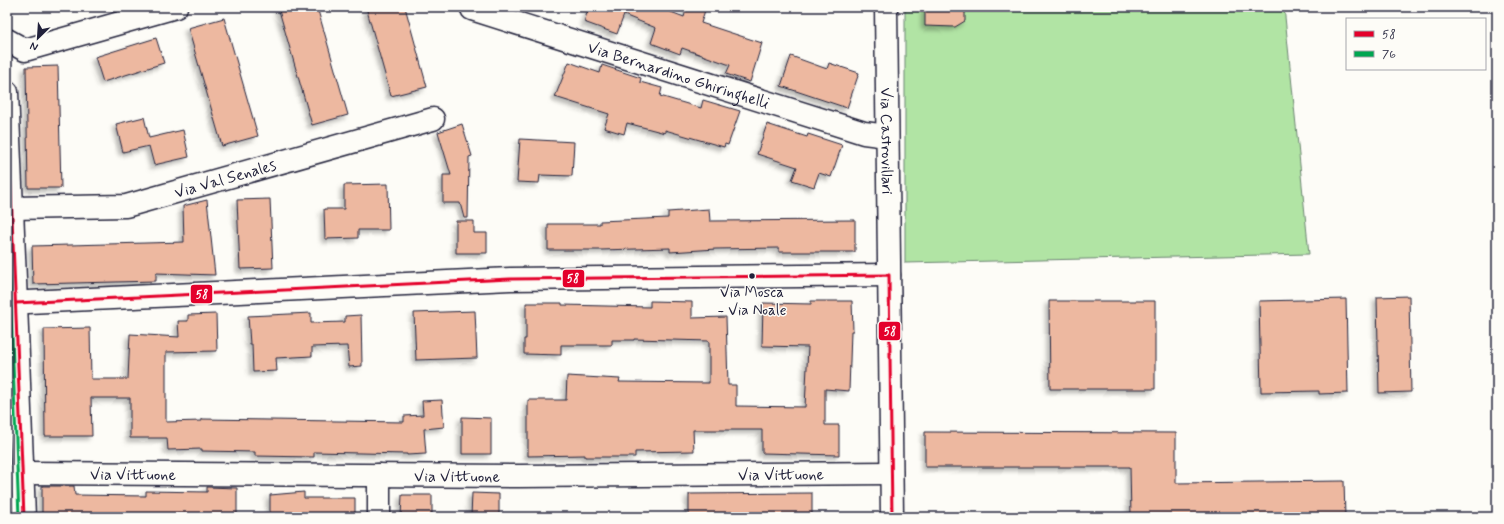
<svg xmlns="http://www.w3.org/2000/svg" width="1504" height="524" font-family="Mynerve,sans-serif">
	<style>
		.green { fill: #b1e4a4; stroke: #6a8370 }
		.building { fill: #edb8a0; stroke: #22223b; filter: url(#shadow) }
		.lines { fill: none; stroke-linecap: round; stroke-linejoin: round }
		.minor-casing { stroke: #22223b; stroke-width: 25 }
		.minor { stroke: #fdfcf7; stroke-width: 22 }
		.bus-1-casing { stroke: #fdfcf7; stroke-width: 6 }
		.bus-2-casing { stroke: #fdfcf7; stroke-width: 6 }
		.bus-1 { stroke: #e4002b; stroke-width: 3 }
		.bus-2 { stroke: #00a651; stroke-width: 3 }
		.bus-dot { fill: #22223b; stroke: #fdfcf7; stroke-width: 1.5 }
		.labels { text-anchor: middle; stroke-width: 3; stroke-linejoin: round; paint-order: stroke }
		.bus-label { font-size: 15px; fill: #22223b; stroke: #fdfcf7 }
		.street-label { font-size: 16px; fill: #22223b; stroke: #fdfcf7 }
		.line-badge { stroke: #fdfcf7; stroke-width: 1.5 }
		.badge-label { font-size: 11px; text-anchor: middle; font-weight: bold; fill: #fff }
	</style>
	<defs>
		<filter id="shadow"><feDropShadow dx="-3.5" dy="3.5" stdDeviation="2" flood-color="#0004"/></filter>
	</defs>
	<rect width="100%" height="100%" fill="#fdfcf7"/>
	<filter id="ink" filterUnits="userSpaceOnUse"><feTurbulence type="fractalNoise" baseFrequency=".025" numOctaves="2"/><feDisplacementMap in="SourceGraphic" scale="8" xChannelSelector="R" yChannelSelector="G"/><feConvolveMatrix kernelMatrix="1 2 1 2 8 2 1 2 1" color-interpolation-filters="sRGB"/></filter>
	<g filter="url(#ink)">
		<path class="green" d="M905 7H1284L1309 254 905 263Z"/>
		<path class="building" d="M278 7H317L348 115 312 125Z
			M366 7H405L427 87 391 96Z
			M589 7H658L684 17 687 7H706L701 23 762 43 750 82 726 74 730 65 682 48 680 54 651 43 656 28 624 15 617 34 584 22Z
			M925 7H965V21L955 27 925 26Z
			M224 18 258 136 222 146 188 28Z
			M156 38 164 63 103 82 95 57Z
			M791 56 827 69 829 63 859 73 847 108 781 86Z
			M569 62 600 73 602 65 641 78 640 82 662 88 660 96 701 108 703 100 740 111 728 145 725 144 724 147 665 130V133L627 123 624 134 604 128 609 114 555 97Z
			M58 66 61 188H28L26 67Z
			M144 117 149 138 183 130 189 157 154 165 149 146 123 152 116 124Z
			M462 124 472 156 469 157 468 218H464L460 203H443V175H451L438 132Z
			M767 124 807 137 808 134 842 145 831 177 819 173 814 187 792 180 797 167 757 154Z
			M520 139 574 142 572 176 540 175 539 183 517 182Z
			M388 184 389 230H358V238L325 239 324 209H344V185Z
			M270 199 273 268 240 269 237 200Z
			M207 200 215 275 156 273V281L33 284 32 246 184 242 183 206Z
			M709 209 710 221 855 220V252H779V248L716 249 670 252V248L601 250H548V224H600V221L668 218V212Z
			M456 221H474V233H487V253H456Z
			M1409 296 1411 392 1379 393 1377 297Z
			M1346 299 1348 393 1319 394V391L1261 392 1259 301Z
			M650 301 692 302V318L726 317 728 385H736V406L805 407 808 347 762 346 763 303 811 304V301H852L853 331H851L849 391 825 389V425H839V455L762 453V430H693L694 451 635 452V457H585V455L528 456V400H566L567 376 620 379 619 382 709 383V341L634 339V340H612V345H561V355L524 354V339H526V303H562V305L650 307Z
			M1049 301H1155V389H1050Z
			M475 311 477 358 416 360 414 313Z
			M311 313V323L345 322V316L361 315 362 366 349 367 347 346 312 347V356L276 358 277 371 253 372 252 344H250L248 316Z
			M216 314 217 351 166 352V422L202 421V419L404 422V416L423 415 422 401 442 400 444 427 424 429 426 454 407 455V454L314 452V457L255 456V452L202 451V449L168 450 167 438H130V398H91L92 436H45L44 329 90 328 91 379H128L130 334 179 337 178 321H188V315Z
			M462 417 491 418V454H462Z
			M925 432 1176 433V483L1344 481 1345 517H1131L1130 467H925Z
			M42 486H74L75 495 146 496V491L207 492V487L237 488V515L177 514V517H42Z
			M304 492V498H355V517H270V495Z
			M472 493 499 494V517H471Z
			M812 493V517H689V494Z
			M402 495H432V517H401Z"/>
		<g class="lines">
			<g class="minor-casing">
				<g id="minor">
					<path id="s1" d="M472 7V9L864 133 887 136"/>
					<path id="s2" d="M886 7 892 517"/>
					<path d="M7 40 25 50 176 7"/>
					<path d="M7 92 16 303 24 517"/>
					<path id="s3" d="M12 208 126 206 433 119"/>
					<path d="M7 303 510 279 889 275"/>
					<path id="s4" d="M22 473 519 476 891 473"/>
					<path d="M379 517V475"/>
				</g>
			</g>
			<use href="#minor" class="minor"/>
			<g class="bus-1-casing">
				<path id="bus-1" d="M7 92 24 517
					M16 303 510 279 889 275 892 517"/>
			</g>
			<g class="bus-2-casing">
				<path id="bus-2" d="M7 209 19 517"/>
			</g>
			<use href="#bus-1" class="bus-1"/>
			<use href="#bus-2" class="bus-2"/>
		</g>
	</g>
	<circle class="bus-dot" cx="752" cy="276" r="3.5"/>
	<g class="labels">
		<g class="bus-label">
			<text x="752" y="297">Via Mosca<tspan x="752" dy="18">- Via Noale</tspan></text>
		</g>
		<g class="street-label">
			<text dy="6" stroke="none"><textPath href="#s1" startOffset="219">Via Bernardino Ghiringhelli</textPath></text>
			<text dy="6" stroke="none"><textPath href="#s2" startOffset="134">Via Castrovillari</textPath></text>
			<text dy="6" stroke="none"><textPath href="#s3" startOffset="217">Via Val Senales</textPath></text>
			<text dy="6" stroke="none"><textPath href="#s4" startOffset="111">Via Vittuone</textPath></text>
			<text dy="6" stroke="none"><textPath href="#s4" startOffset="759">Via Vittuone</textPath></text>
			<text dy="6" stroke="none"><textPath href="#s4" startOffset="435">Via Vittuone</textPath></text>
		</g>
	</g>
	<g class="line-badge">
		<rect x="562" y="269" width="23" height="19" rx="4" fill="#e4002b"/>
		<rect x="190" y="284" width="23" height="20" rx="4" fill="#e4002b"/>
		<rect x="878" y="321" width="23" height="20" rx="4" fill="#e4002b"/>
	</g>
	<g class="badge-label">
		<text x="573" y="282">58</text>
		<text x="202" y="298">58</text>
		<text x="890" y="335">58</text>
	</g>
	<rect width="1504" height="524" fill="none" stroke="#fdfcf7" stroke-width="24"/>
	<rect x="12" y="12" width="1480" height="500" fill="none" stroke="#22223b" stroke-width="1.5" filter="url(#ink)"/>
	<rect x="1346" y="18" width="140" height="52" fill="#fdfcf7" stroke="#a5a5ac"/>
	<rect x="1354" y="31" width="20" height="6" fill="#e4002b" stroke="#a5a5ac"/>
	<text x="1382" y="38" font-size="12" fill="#22223b">58</text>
	<rect x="1354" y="51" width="20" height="6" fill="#00a651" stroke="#a5a5ac"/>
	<text x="1382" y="58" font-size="12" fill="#22223b">76</text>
	<g transform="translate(38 38) rotate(205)" stroke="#fdfcf7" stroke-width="3" paint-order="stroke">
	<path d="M0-3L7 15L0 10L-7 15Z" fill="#22223b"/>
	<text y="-6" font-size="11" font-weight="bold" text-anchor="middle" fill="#22223b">N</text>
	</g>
</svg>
